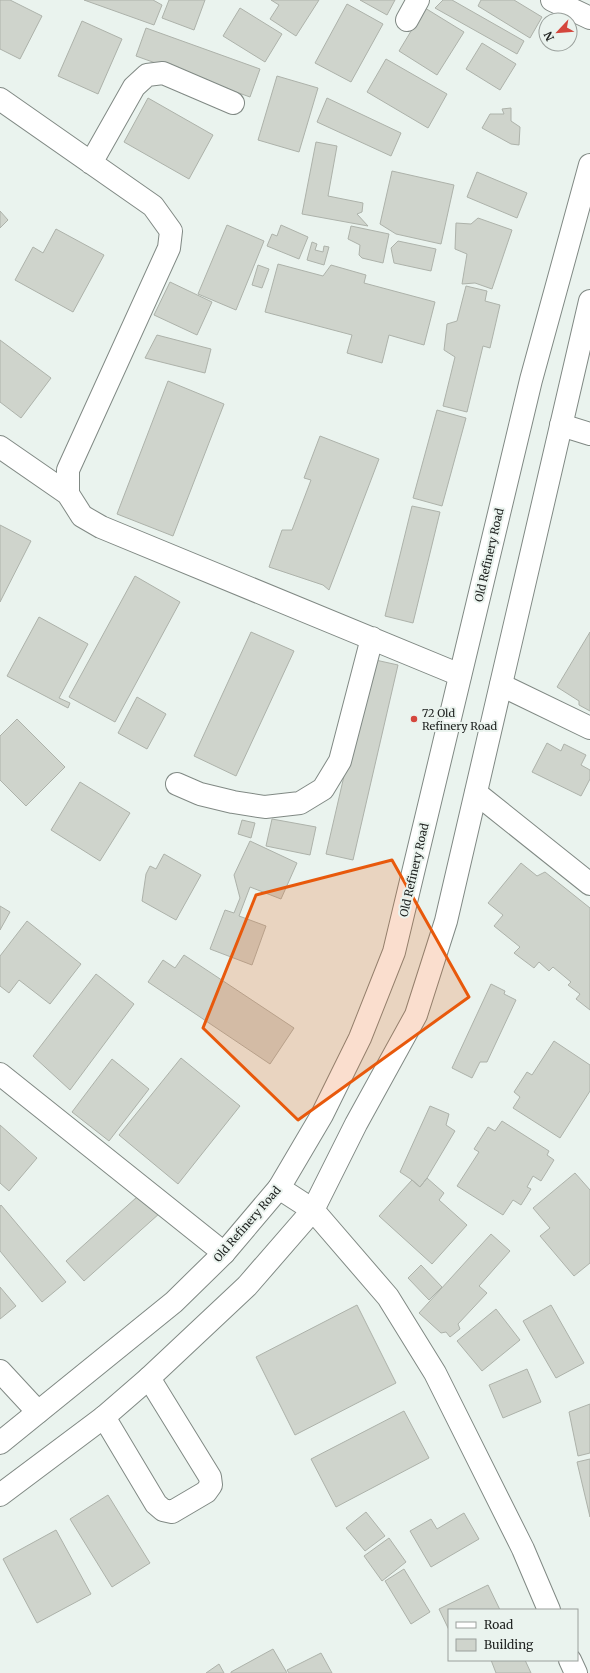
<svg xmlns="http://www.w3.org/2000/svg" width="590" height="1673" font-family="Merriweather,serif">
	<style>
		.building { fill: #cfd4cc; stroke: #adb2aa }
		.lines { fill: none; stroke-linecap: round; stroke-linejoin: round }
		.minor-casing { stroke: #808984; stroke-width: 24 }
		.major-casing { stroke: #808984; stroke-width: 24 }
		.minor { stroke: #fff; stroke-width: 22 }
		.major { stroke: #fff; stroke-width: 22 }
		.marked { fill: #e8590c; fill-opacity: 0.2; stroke: #e8590c; stroke-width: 3; stroke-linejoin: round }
		.poi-dot { fill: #d4463c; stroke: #eaf3ee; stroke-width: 1.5 }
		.labels { text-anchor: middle; stroke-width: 4; stroke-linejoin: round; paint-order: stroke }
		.street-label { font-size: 11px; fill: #212422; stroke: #eaf3ee }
		.poi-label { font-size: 11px; fill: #212422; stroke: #eaf3ee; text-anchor: start }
	</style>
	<rect width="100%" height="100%" fill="#eaf3ee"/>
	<path class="building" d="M0 0H10L42 16 20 59 0 49Z
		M84 0H153L162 5 154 25Z
		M169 0H205L194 30 162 18Z
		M271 0H319L296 36 270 19 279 5Z
		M360 0H395L387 15Z
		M443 0H452L524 41 517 54 435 8Z
		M481 0H514L542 17 530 38 478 6Z
		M347 4 383 24 351 82 315 63Z
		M240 8 282 34 265 62 223 36Z
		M425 8 464 32 437 75 399 51Z
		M82 21 122 39 98 94 58 76Z
		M146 28 260 69 250 97 136 56Z
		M482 43 516 64 500 90 466 69Z
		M386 59 447 94 428 128 367 92Z
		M277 76 318 88 299 152 258 140Z
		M148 98 213 135 189 179 124 142Z
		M327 98 401 133 391 156 317 122Z
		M511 108V121L520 127 519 145 511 144 482 128 490 114H504L502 109Z
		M316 142 337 146 328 196 363 203 362 212 357 214 368 226 302 214Z
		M392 171 454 185 441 244 396 234 380 224Z
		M477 172 527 193 517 218 467 197Z
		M0 211 8 220 0 228Z
		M478 218 512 230 492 289 475 283 462 284 467 254 455 249 456 223 471 224Z
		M227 225 264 241 236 310 198 294Z
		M281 225 308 237 299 259 267 246 272 234 277 236Z
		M351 226 389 234 383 263 362 258 359 255 360 245 348 239Z
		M56 229 104 255 73 312 15 280 33 247 43 253Z
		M398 241 436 249 431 271 394 263 391 248Z
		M312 242 317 244 315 250 323 252 324 246 329 247 324 265 307 260Z
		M278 264 323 276 331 265 366 275 364 283 435 302 424 345 389 335 382 363 347 353 352 335 265 312Z
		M258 265 269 269 262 288 252 285Z
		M170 282 212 302 197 335 154 315Z
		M466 286 487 291 485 301 500 305 490 348 483 346 467 412 443 406 455 357 444 350 447 324 457 321Z
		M157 335 211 349 205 373 145 358Z
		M0 340 51 378 21 418 0 402Z
		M168 381 224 404 173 536 117 514Z
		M437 410 466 418 442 506 413 498Z
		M320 436 379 459 329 590 323 585 269 567 282 530H292L311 480 304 478Z
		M412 506 440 512 413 623 385 616Z
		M0 525 31 541 0 602Z
		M135 576 180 602 115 722 69 697Z
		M39 617 88 644 59 698 70 703 68 708 7 676Z
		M251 632 294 651 236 776 194 756Z
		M590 632V711L579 705V701L557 687Z
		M371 659 398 665 353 860 326 854Z
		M137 697 166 714 147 749 118 733Z
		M17 719 65 767 26 806 0 780V736Z
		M547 743 561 751 564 744 586 755 581 765 590 770V779L581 796 532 772Z
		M80 782 130 813 100 861 51 830Z
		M272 819 316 827 310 855 266 846Z
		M242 820 255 823 251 838 238 834Z
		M250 841 297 863 281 899 250 887 239 916 266 926 252 965 210 949 225 910 234 913 240 898 234 875Z
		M164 854 201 875 176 920 142 901 146 874 150 866 156 869Z
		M521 863 537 876 545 872 590 908V1010L576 999 580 994 568 985 571 982 553 967 549 971 539 962 534 968 514 953 520 947 494 926 503 915 488 903Z
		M0 906 10 912 0 930Z
		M27 921 81 964 50 1004 19 980 9 993 0 986V956Z
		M184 955 294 1028 270 1064 148 982 163 960 175 968Z
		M96 974 134 1004 70 1090 33 1056Z
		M491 984 505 991 504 994 516 1000 487 1062H480L472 1078 452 1068Z
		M554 1041 590 1065V1091L560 1138 513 1108 520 1097 514 1092 527 1072 532 1075Z
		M181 1058 240 1106 178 1184 119 1135Z
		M112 1059 149 1089 109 1141 72 1112Z
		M430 1106 449 1114 446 1125 455 1131 427 1178 420 1187 412 1180 400 1172Z
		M502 1121 549 1151 547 1155 554 1160 541 1181 533 1176 527 1187 531 1189 521 1205 513 1200 503 1215 457 1186 479 1152 474 1149 488 1127 495 1131Z
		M0 1125 37 1158 9 1191 0 1183Z
		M575 1173 590 1190V1263L574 1276 540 1236 550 1228 533 1208Z
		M427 1178 444 1193 439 1200 467 1225 432 1264 379 1216 412 1180 420 1187Z
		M137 1197 160 1213 84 1281 66 1261Z
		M1 1205 66 1282 42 1302 0 1251V1206Z
		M491 1234 510 1251 479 1286 487 1293 458 1324 460 1329 450 1337 446 1332 441 1333 419 1313Z
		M421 1265 442 1287 429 1300 408 1278Z
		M0 1287 16 1306 0 1319Z
		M357 1305 396 1383 295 1435 256 1357Z
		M551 1305 584 1363 556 1378 523 1321Z
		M496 1309 520 1340 482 1371 457 1341Z
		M527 1369 541 1402 503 1418 489 1385Z
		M590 1404V1453L578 1456 569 1412Z
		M404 1411 429 1458 336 1507 311 1459Z
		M590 1459V1517L577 1462Z
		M108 1495 150 1563 112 1587 70 1519Z
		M366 1512 385 1536 365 1551 346 1528Z
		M464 1513 479 1539 431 1567 410 1531 431 1519 437 1529Z
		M56 1530 91 1594 37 1623 3 1559Z
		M389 1538 406 1562 382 1581 364 1556Z
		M404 1569 430 1612 411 1624 385 1581Z
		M488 1585 500 1610H449V1630L439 1609Z
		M273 1649 287 1673H231V1672Z
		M321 1653 332 1673H289L287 1670Z
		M491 1660H525L531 1673H496Z
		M219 1664 224 1673H206Z"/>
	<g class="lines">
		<g class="minor-casing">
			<path id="minor" d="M552 0 590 18
				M407 20 418 0
				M0 99 153 206 171 231 169 248 68 470V494L82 516 101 527 460 675
				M91 163 134 87 147 75 163 73 233 103
				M561 425 590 434
				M0 447 68 494
				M501 685 590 728
				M177 784 200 794 233 802 265 807 300 803 323 789 340 761 372 638
				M476 793 590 884
				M0 1074 224 1253
				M279 1188 313 1210 388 1297 435 1373 523 1549 549 1610
				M0 1371 38 1412
				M104 1417 156 1504 163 1510 172 1512 206 1492 211 1485 210 1477 149 1378
				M570 1660 576 1673"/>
		</g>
		<g class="major-casing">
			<path id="major" d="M0 1443 174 1302 224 1253 279 1188 322 1115 360 1038 394 952 531 380 590 165
				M0 1495 104 1417 149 1378 247 1286 313 1210 356 1124 416 1015 446 921 590 301"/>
		</g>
		<use href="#minor" class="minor"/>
		<use href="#major" class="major"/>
	</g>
	<path class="marked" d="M392 860 469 997 298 1120 203 1028 256 895Z"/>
	<circle class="poi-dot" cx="414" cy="719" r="4"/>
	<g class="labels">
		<g class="street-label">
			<text transform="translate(489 555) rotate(-77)" y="4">Old Refinery Road</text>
			<text transform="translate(414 870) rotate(-77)" y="4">Old Refinery Road</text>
			<text transform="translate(247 1224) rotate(-49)" y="4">Old Refinery Road</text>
		</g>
		<g class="poi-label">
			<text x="422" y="717">72 Old<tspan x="422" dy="13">Refinery Road</tspan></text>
		</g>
	</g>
	<rect x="448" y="1609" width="130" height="52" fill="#eaf3ee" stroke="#9aa09c"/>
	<rect x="456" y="1622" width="20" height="6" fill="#ffffff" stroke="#9aa09c"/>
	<text x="484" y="1629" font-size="12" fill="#212422">Road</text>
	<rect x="456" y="1639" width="20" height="12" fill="#cfd4cc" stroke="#9aa09c"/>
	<text x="484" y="1649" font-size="12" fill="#212422">Building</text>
	<g transform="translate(558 32) rotate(244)"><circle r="19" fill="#eaf3ee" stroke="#9aa09c"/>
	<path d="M0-3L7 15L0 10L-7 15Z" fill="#d4463c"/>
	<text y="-6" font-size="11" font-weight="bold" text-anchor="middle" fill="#212422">N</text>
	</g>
</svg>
